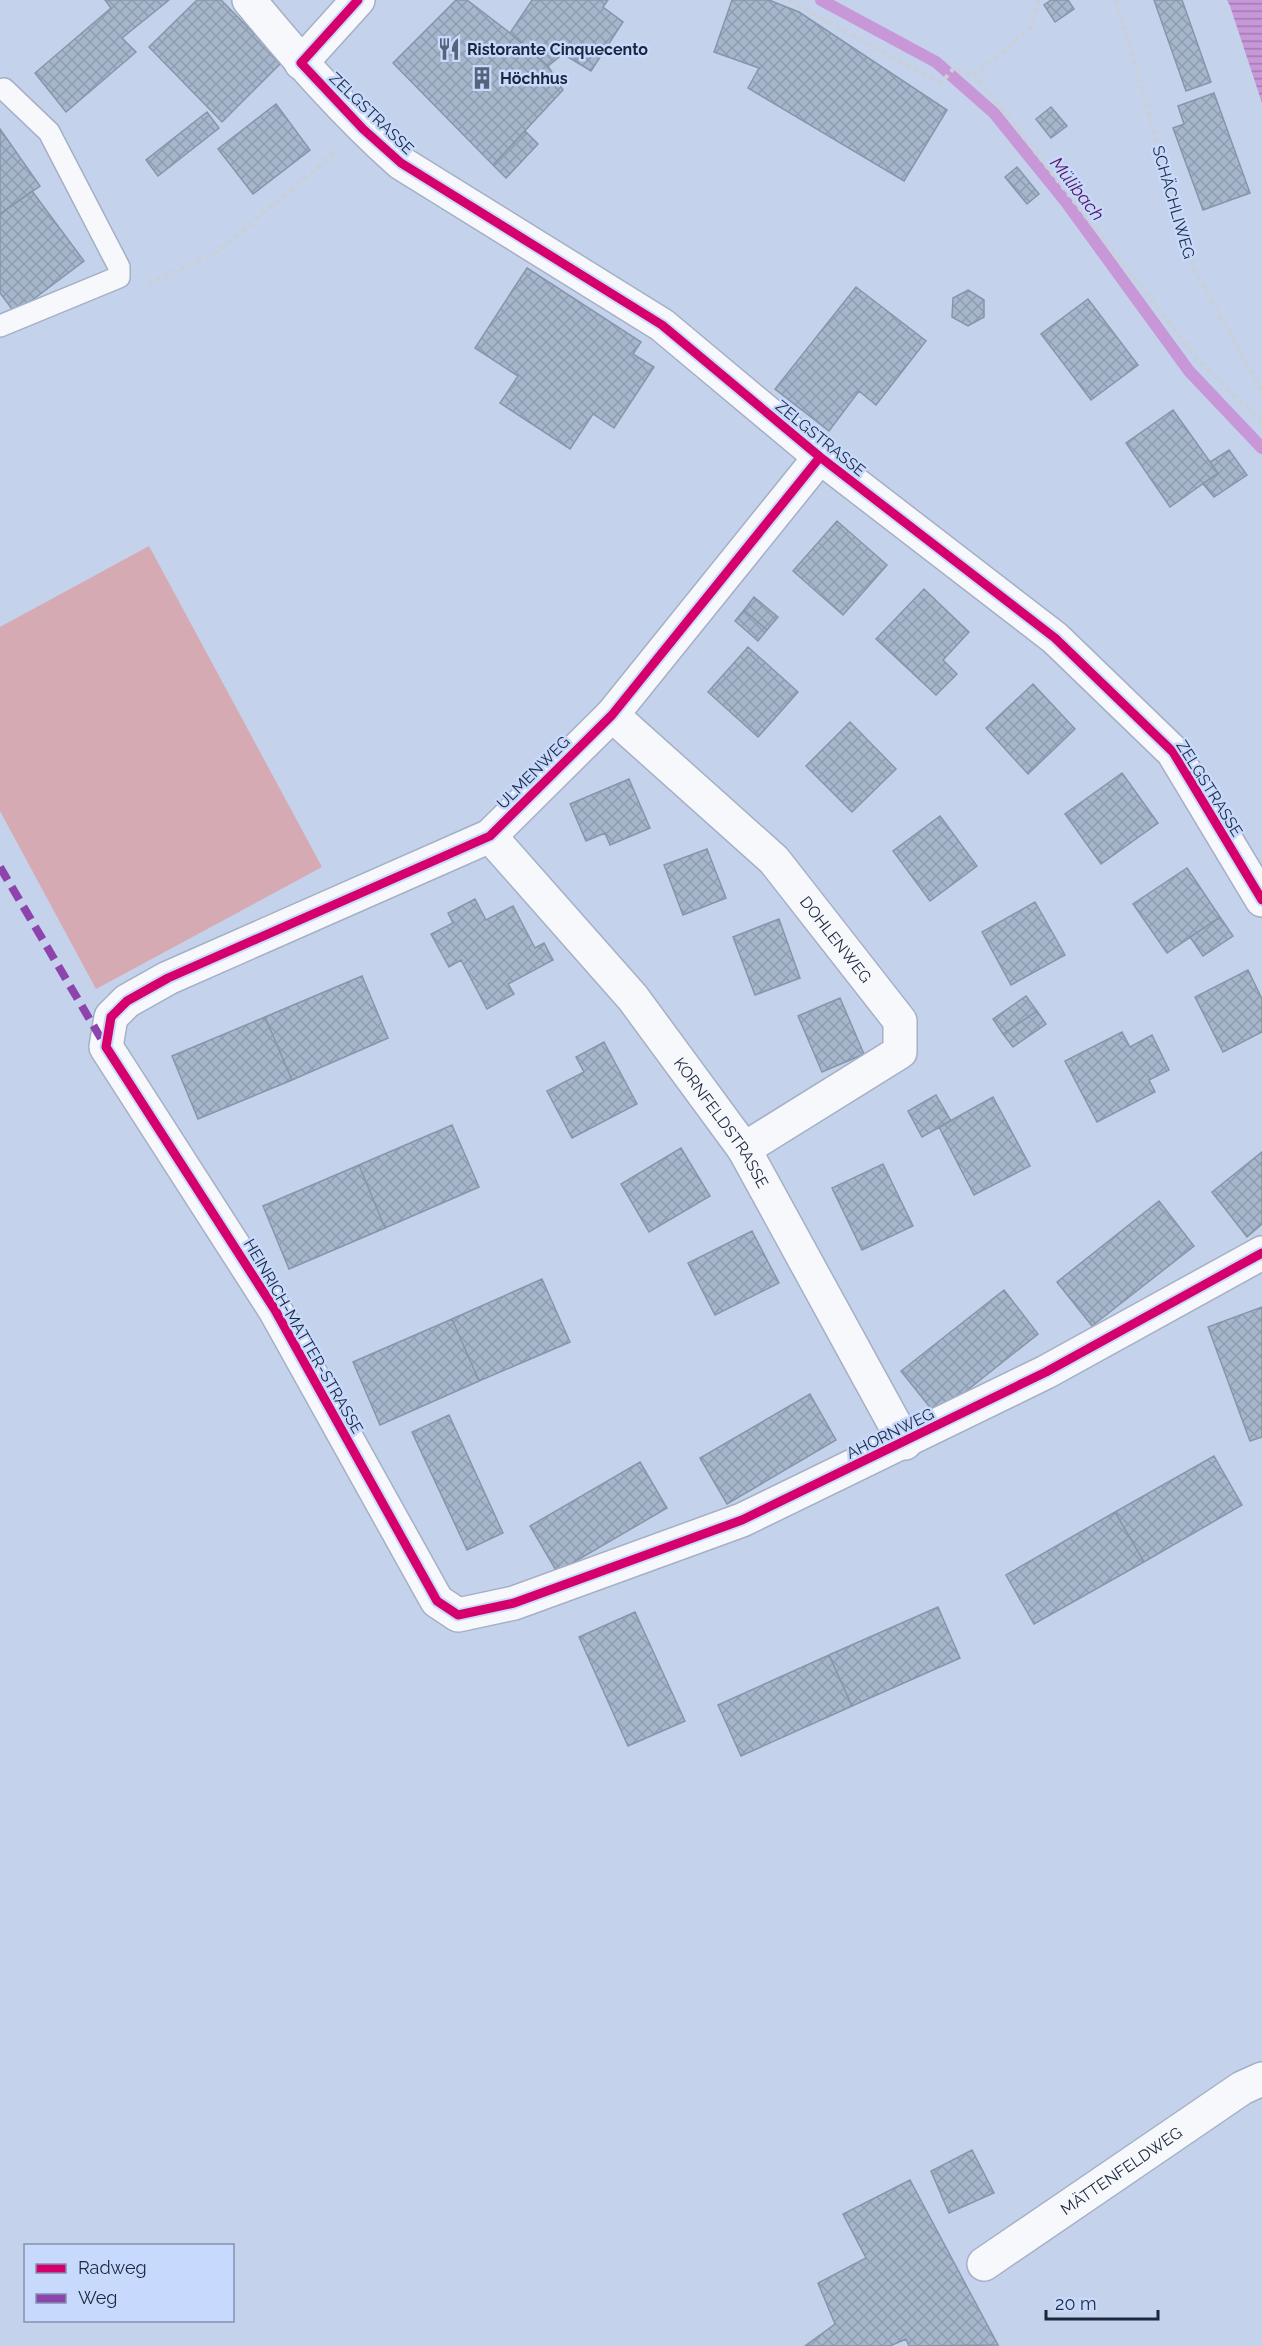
<svg xmlns="http://www.w3.org/2000/svg" width="1262" height="2346" font-family="Raleway,sans-serif">
	<style>
		.park { fill: #d5aab3 }
		.water { fill: url(#water-rules) }
		.lines { fill: none; stroke-linecap: round; stroke-linejoin: round }
		.stream { stroke: #c797d8; stroke-width: 12 }
		.building { fill: url(#building-cross-hatch); stroke: #8696aa; stroke-width: 1.5 }
		.lane-casing { stroke: #a5b0c6; stroke-width: 24 }
		.street-casing { stroke: #a5b0c6; stroke-width: 36 }
		.path { stroke: #cbcfd6; stroke-width: 4; stroke-dasharray: 4.5 4.5; stroke-linecap: butt }
		.lane { stroke: #f6f8fc; stroke-width: 21 }
		.street { stroke: #f6f8fc; stroke-width: 33 }
		.quiet { stroke: #8e44ad; stroke-width: 8; stroke-dasharray: 15 8; stroke-linecap: butt }
		.cycleway-casing { stroke: #c7dafd; stroke-width: 13 }
		.cycleway { stroke: #d6006c; stroke-width: 9 }
		.labels { text-anchor: middle; stroke-width: 5; stroke-linejoin: round; paint-order: stroke }
		.poi-label { font-size: 16px; font-weight: bold; fill: #1c273d; stroke: #c7dafd; text-anchor: start }
		.street-label { font-size: 16px; fill: #1c273d; stroke: #c7dafd }
		.water-label { font-size: 18px; font-style: italic; fill: #57135f; stroke: #c7dafd }
	</style>
	<defs>
		<pattern id="water-rules" width="6" height="5" patternUnits="userSpaceOnUse" patternTransform="scale(1.5)"><rect width="6" height="5" fill="#c797d8"/><path d="M0 2.5h6" fill="none" stroke="#a17bb0"/></pattern>
		<pattern id="building-cross-hatch" width="8" height="8" patternUnits="userSpaceOnUse" patternTransform="scale(1.5)"><rect width="8" height="8" fill="#a6b6cb"/><path d="M0 0l8 8M0 8l8-8" fill="none" stroke="#8e9caf"/></pattern>
	</defs>
	<rect width="100%" height="100%" fill="#c5d2eb"/>
	<path class="park" d="M149 546 322 867 96 989 0 811V627Z"/>
	<path class="water" d="M1227 0H1262V103L1230 6Z"/>
	<g class="lines">
		<path class="stream" d="M821 0 936 62 994 113 1066 202 1189 371 1262 448"/>
	</g>
	<path class="building" d="M105 0H169L122 38 136 52 66 112 35 73 111 8Z
		M197 0H221L282 62 222 122 149 47Z
		M456 0H467L510 33 548 66 563 90 493 165 393 63Z
		M532 0H608L603 7 623 22 591 71 563 54 548 66 510 33Z
		M732 0H769L799 12 947 110 904 181 748 88 759 68 714 52Z
		M1051 0H1068L1074 9 1055 22 1044 5Z
		M1154 0H1182L1211 82 1186 91Z
		M1214 93 1250 193 1203 210 1173 128 1184 124 1178 106Z
		M276 104 310 150 253 194 218 149Z
		M1051 107 1067 126 1051 138 1036 119Z
		M207 112 219 128 158 176 146 160Z
		M0 129 40 186 0 214Z
		M525 131 538 144 506 178 493 165Z
		M1017 167 1039 194 1027 204 1005 177Z
		M32 191 84 261 15 313 0 293V214Z
		M527 268 641 342 633 354 654 367 614 428 593 414 570 449 500 403 518 376 475 348Z
		M856 287 926 341 876 405 859 391 829 431 775 389Z
		M968 290 984 300V317L968 326 952 317 953 298Z
		M1088 299 1138 365 1091 400 1041 334Z
		M1173 410 1218 473 1170 507 1126 443Z
		M1229 450 1247 475 1214 497 1203 484 1218 473 1210 462Z
		M837 521 887 565 843 615 793 571Z
		M924 589 969 632 943 660 957 674 936 695 876 639Z
		M754 597 778 617 767 630 744 610Z
		M744 610 767 630 758 641 735 621Z
		M748 647 798 692 758 737 708 692Z
		M1033 684 1075 729 1028 774 986 728Z
		M850 722 896 769 852 812 806 766Z
		M1122 773 1158 823 1101 864 1065 814Z
		M629 779 650 828 610 845 605 833 586 841 570 804Z
		M940 816 977 866 930 901 893 851Z
		M707 849 726 898 683 915 664 865Z
		M1187 868 1220 917 1167 953 1133 904Z
		M475 899 486 920 513 906 535 948 544 943 553 960 508 984 514 994 487 1009 461 960 449 967 431 934 453 923 448 913Z
		M1035 902 1065 955 1011 985 982 932Z
		M1220 917 1233 936 1203 956 1190 937Z
		M779 919 800 978 755 995 733 937Z
		M1248 970 1262 999V1032L1223 1052 1195 997Z
		M362 976 388 1038 292 1080 265 1017Z
		M1026 996 1037 1011 1003 1034 993 1019Z
		M840 998 864 1054 822 1072 798 1016Z
		M1037 1011 1046 1024 1013 1047 1003 1034Z
		M265 1017 292 1080 198 1119 172 1056Z
		M1122 1032 1130 1047 1152 1035 1169 1070 1149 1080 1155 1092 1097 1122 1065 1061Z
		M604 1042 637 1104 572 1138 547 1091 584 1072 576 1057Z
		M936 1095 951 1121 922 1137 908 1111Z
		M993 1097 1030 1166 974 1195 939 1127Z
		M452 1125 479 1187 385 1228 359 1165Z
		M681 1148 710 1196 649 1232 621 1184Z
		M1262 1152V1224L1247 1237 1212 1192Z
		M883 1164 913 1226 862 1250 832 1188Z
		M359 1165 385 1228 289 1269 263 1206Z
		M1159 1201 1194 1246 1092 1326 1057 1282Z
		M752 1231 779 1283 715 1315 688 1263Z
		M542 1279 570 1342 479 1381 452 1319Z
		M1004 1290 1038 1334 936 1415 901 1371Z
		M1262 1307V1437L1250 1441 1208 1327Z
		M452 1319 479 1381 380 1425 353 1362Z
		M810 1394 836 1440 727 1504 700 1458Z
		M449 1415 503 1533 467 1550 412 1432Z
		M1214 1456 1242 1505 1144 1562 1115 1512Z
		M640 1462 667 1508 557 1572 530 1526Z
		M1115 1512 1144 1562 1034 1624 1006 1575Z
		M938 1607 960 1658 852 1706 829 1655Z
		M635 1612 685 1721 628 1746 579 1637Z
		M829 1655 852 1706 741 1756 718 1705Z
		M972 2150 994 2193 949 2213 931 2171Z
		M910 2180 998 2345 909 2346 906 2339 890 2346H805L835 2324 818 2283 866 2258 843 2214Z"/>
	<g class="lines">
		<g class="lane-casing">
			<path id="lane" d="M0 326 119 277V267L49 132 4 89"/>
		</g>
		<g class="street-casing">
			<g id="street">
				<path d="M249 0C297 58 345 113 401 163L662 325 820 457 1055 638 1173 752 1262 900"/>
				<path d="M301 63 358 0"/>
				<path d="M820 457 612 715 490 836 168 978 127 1001 111 1017 106 1047 275 1310 437 1601 458 1615 514 1603 742 1520 1046 1372 1262 1253"/>
				<path id="s1" d="M612 715 774 860 900 1021V1052L744 1149"/>
				<path id="s2" d="M490 836 633 998 744 1149 905 1443"/>
				<path id="s3" d="M984 2264 1242 2088 1262 2079"/>
			</g>
		</g>
		<path class="path" d="M788 0 941 83 954 68 974 75
			M1039 0 1029 30 975 75 1199 361 1262 423
			M1116 0 1194 269 1262 392
			M148 284 217 252 337 151"/>
		<use href="#lane" class="lane"/>
		<use href="#street" class="street"/>
		<path class="quiet" d="M0 867 106 1047"/>
		<g class="cycleway-casing">
			<path id="cycleway" d="M358 0 301 63 363 129 401 163 662 325 820 457 1055 638 1173 752 1262 900
				M820 457 612 715 490 836 168 978 127 1001 111 1017 106 1047 275 1310 437 1601 458 1615 514 1603 742 1520 1046 1372 1262 1253"/>
		</g>
		<use href="#cycleway" class="cycleway"/>
	</g>
	<defs>
		<g id="restaurant-bare" transform="scale(1.8)"><path d="M-5-6h1v4h1v-4h1v4h1v-4h1v5L-1.5 .5V6h-2V.5L-5-1ZM5-6V6H3V1.5H1.5Q1.5-4 5-6Z" fill="#57637a" stroke="#c7dafd" stroke-width="2.5" paint-order="stroke"/></g>
		<g id="building-bare" transform="scale(1.8)"><path d="M-4-6H4V6H1V3H-1V6H-4ZM-2.5-4.3h1.7v1.8h-1.7ZM.8-4.3h1.7v1.8H.8ZM-2.5-1h1.7V.8h-1.7ZM.8-1h1.7V.8H.8Z" fill="#57637a" stroke="#c7dafd" stroke-width="2.5" paint-order="stroke"/></g>
	</defs>
	<g fill-rule="evenodd">
		<use href="#restaurant-bare" x="449" y="49"/>
		<use href="#building-bare" x="482" y="78"/>
	</g>
	<g class="labels">
		<g class="poi-label">
			<text x="467" y="55">Ristorante Cinquecento</text>
			<text x="500" y="84">Höchhus</text>
		</g>
		<g class="street-label">
			<text transform="translate(372 113) rotate(44)" y="6">ZELGSTRASSE</text>
			<text transform="translate(1174 202) rotate(74)" y="6">SCHÄCHLIWEG</text>
			<text transform="translate(821 438) rotate(39)" y="6">ZELGSTRASSE</text>
			<text transform="translate(533 772) rotate(-45)" y="6">ULMENWEG</text>
			<text transform="translate(1210 788) rotate(58)" y="6">ZELGSTRASSE</text>
			<text dy="6" stroke="none"><textPath href="#s1" startOffset="318">DOHLENWEG</textPath></text>
			<text dy="6" stroke="none"><textPath href="#s2" startOffset="369">KORNFELDSTRASSE</textPath></text>
			<text transform="translate(304 1336) rotate(60)" y="6">HEINRICH-MATTER-STRASSE</text>
			<text transform="translate(890 1433) rotate(-26)" y="6">AHORNWEG</text>
			<text dy="6" stroke="none"><textPath href="#s3" startOffset="166">MÄTTENFELDWEG</textPath></text>
		</g>
		<g class="water-label">
			<text transform="translate(1077 189) rotate(52)" y="6">Mülibach</text>
		</g>
	</g>
	<rect x="24" y="2244" width="210" height="78" fill="#c7dafd" stroke="#8392b0" stroke-width="1.5"/>
	<rect x="36" y="2264" width="30" height="9" fill="#d6006c" stroke="#8392b0" stroke-width="1.5"/>
	<text x="78" y="2274" font-size="18" fill="#1c273d">Radweg</text>
	<rect x="36" y="2294" width="30" height="9" fill="#8e44ad" stroke="#8392b0" stroke-width="1.5"/>
	<text x="78" y="2304" font-size="18" fill="#1c273d">Weg</text>
	<path d="M1046 2310v9h112v-9" fill="none" stroke="#1c273d" stroke-width="3"/>
	<text x="1055" y="2310" font-size="18" fill="#1c273d" stroke="#c7dafd" stroke-width="4.5" paint-order="stroke">20 m</text>
</svg>
